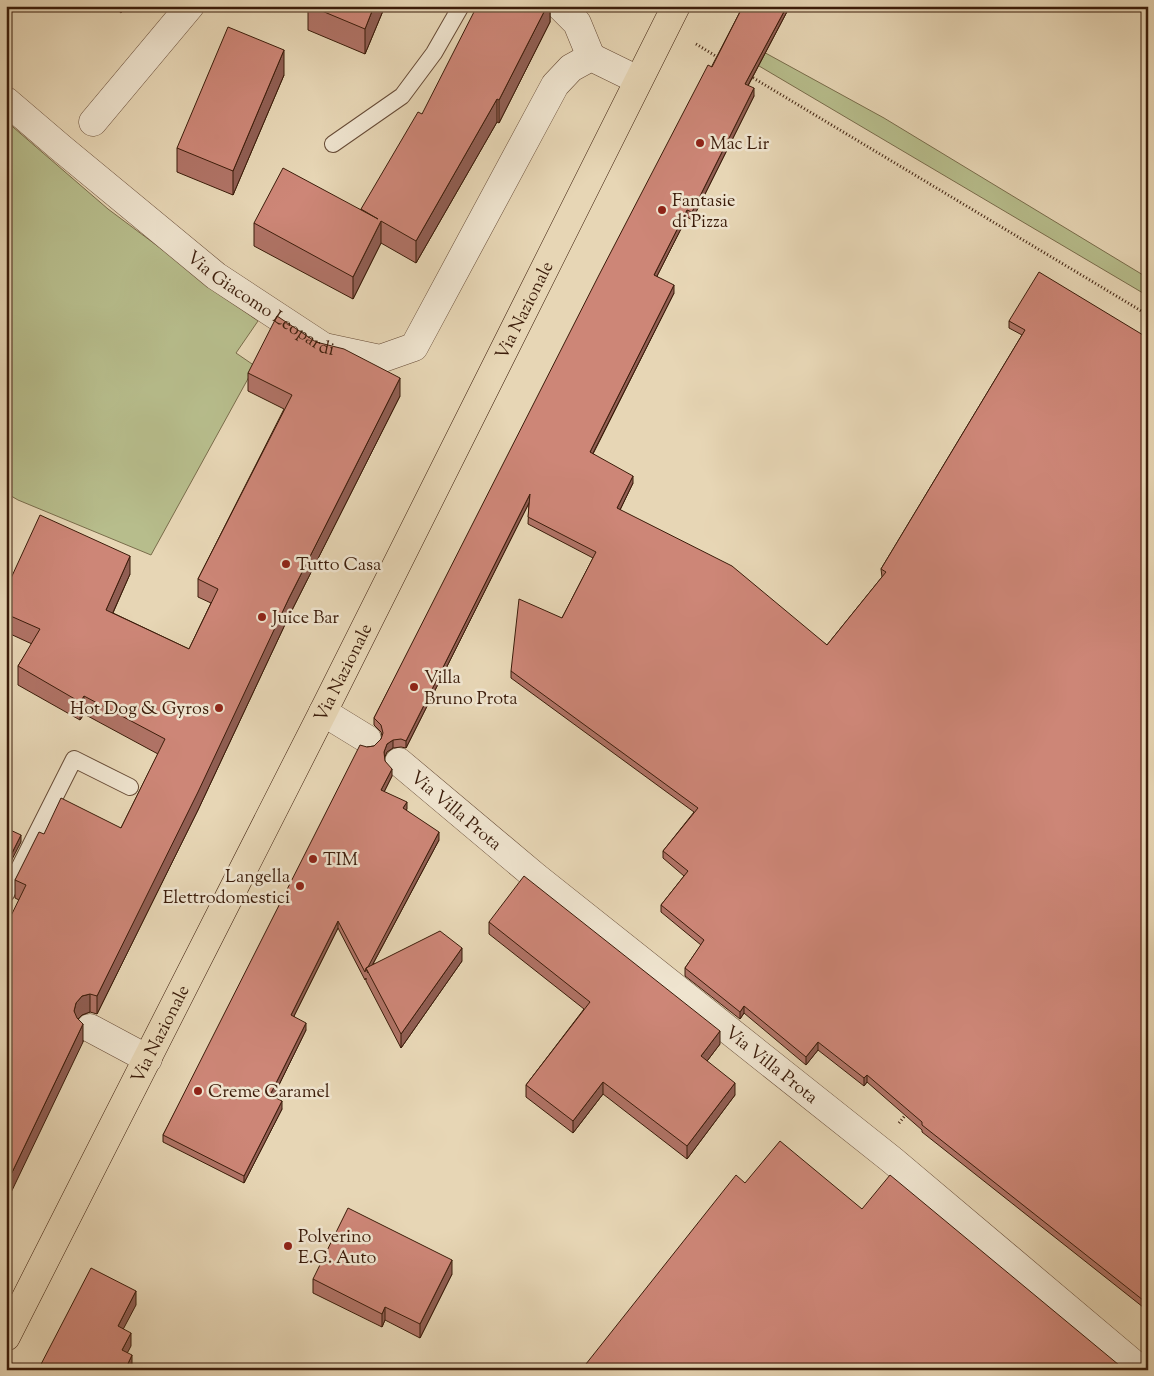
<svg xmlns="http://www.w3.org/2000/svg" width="1154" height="1376" font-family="'Sorts Mill Goudy',serif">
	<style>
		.green { fill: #b7bd8c; stroke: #796c4b }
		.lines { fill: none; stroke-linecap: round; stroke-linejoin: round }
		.lane-casing { stroke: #664a35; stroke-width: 18 }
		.street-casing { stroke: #664a35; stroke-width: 29 }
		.primary-casing { stroke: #3b1c0a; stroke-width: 29 }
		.path { stroke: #3b1c0a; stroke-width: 3; stroke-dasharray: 1 2.5; stroke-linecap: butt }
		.lane { stroke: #efe4cf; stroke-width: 16 }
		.street { stroke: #efe4cf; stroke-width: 28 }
		.primary { stroke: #e7d6b5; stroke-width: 28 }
		.wall { fill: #b07366; stroke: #3b1c0a }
		.shaded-wall { fill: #905e53; stroke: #3b1c0a }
		.building { fill: #cd8677; stroke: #3b1c0a }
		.poi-dot { fill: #8f2418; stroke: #efe4cf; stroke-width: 2 }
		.labels { text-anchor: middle; stroke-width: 5; stroke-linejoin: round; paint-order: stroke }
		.poi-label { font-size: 18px; fill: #3b1c0a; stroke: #efe4cf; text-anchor: start }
		.street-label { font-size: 18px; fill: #3b1c0a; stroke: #efe4cf }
	</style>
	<rect width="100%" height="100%" fill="#e7d6b5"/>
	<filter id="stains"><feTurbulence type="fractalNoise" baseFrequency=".004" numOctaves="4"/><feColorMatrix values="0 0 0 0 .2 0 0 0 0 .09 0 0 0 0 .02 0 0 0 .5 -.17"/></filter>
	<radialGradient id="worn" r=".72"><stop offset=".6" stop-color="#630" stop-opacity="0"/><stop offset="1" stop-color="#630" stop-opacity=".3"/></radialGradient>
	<path class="green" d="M760 50 884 118 1148 278V296L754 63Z
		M6 121 108 209 258 321 236 353 255 366 151 555 18 500 6 493Z"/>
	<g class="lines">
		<g class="lane-casing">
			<path id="lane" d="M333 144 402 96 434 53 461 6
				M6 894 74 759 130 787"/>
		</g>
		<g class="street-casing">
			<g id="street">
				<path d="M560 6 577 23 591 57"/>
				<path id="s1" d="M6 101 61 148 216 276 324 347 380 359 414 347 555 85 571 68 591 57 638 80"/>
				<path d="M93 122 190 6"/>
				<path d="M323 712 367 739"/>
				<path id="s2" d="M399 762 536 877 892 1160 1141 1370"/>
				<path d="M90 1028 148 1059"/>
			</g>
		</g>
		<g class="primary-casing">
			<g id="primary">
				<path id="s3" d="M6 1337 323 712 676 6"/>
			</g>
		</g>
		<path class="path" d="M696 44 719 58
			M750 76 1148 315
			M899 1123 908 1112"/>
		<use href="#lane" class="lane"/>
		<use href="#street" class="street"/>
		<use href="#primary" class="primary"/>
	</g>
	<path class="wall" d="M113 6H126L121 13Z
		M308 6H385L365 54 308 30Z
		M550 6V22L499 123 497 122 416 263 381 243 353 299 254 246V223L361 210 422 114Z
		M585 6H595L591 12Z
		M743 6H790L748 86 754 96 692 220 687 217 657 276 674 293 593 454 633 483 620 510 827 645 882 577 881 569 1022 335 1009 328V321L1148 338V1311L922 1132V1130L867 1082 864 1086 818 1050 806 1065 744 1013 740 1019 685 976V968L701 945 661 912V905L684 876 663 858V851L694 812 511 678V671L562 618 593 558 528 524 529 503 406 748 401 747 393 748 387 752 384 758 385 761 392 776 384 792 407 809 406 810 439 840 373 964 462 961 401 1048 366 981V978L365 980 338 928 294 1016 306 1030 273 1097 282 1109 244 1183 163 1142V1135L367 747 374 746 381 739 382 736 381 732 374 725V718Z
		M284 75 233 195 177 172V148Z
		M248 373 400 396 289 616 198 810 97 1014 90 1012 82 1015 78 1019 83 1042 19 900 15 898V880L44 834 121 828 158 754 84 714 80 720 18 685V666L32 644 6 632V589L130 574 113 613 189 649 211 603 198 597V579L284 409 248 391Z
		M489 922 720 1044 707 1061 735 1095 687 1159 603 1094 573 1133 526 1097V1085L584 1009 489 934Z
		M452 1274 420 1338 385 1320 382 1327 313 1293V1279Z"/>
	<path class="shaded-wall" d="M121 6H126L121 13Z
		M374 6H385L365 54V29Z
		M547 6H550V22L499 123V100Z
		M591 6H595L591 12Z
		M787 6H790L745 91V84Z
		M284 50V75L233 195V171Z
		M754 88V96L692 220V212Z
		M497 99V122L416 263V241Z
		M687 210V217L654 282V275Z
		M381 221V243L353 299V277Z
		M674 285V293L590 459V452Z
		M400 378V396L289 616 198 810 97 1014V996L289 598Z
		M633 476V483L617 516V508Z
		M530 494V501L406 748V741Z
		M130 556V574L106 628V610Z
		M84 696V714L80 720V702Z
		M7 713V725L6 727V714Z
		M393 740V748L387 752 384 759V752L387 744Z
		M392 769V776L381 798V790Z
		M407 802V809L403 816V808Z
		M439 832V840L368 973 366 969Z
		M21 835V842L6 871V865Z
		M338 921V928L291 1022V1015Z
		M462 948V961L401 1048V1034Z
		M90 994V1012L82 1015 76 1021 74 1011 76 1003 82 996Z
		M744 1006V1013L740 1019V1012Z
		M306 1023V1030L270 1103V1095Z
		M83 1024V1042L6 1203V1185Z
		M720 1031V1044L701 1069V1056Z
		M818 1042V1050L806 1065V1057Z
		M867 1075V1082L864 1086V1078Z
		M603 1082V1094L573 1133V1121Z
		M735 1083V1095L687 1159V1146Z
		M282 1101V1109L244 1183V1176Z
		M452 1260V1274L420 1338V1324Z
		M136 1291V1305L118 1339V1326Z
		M385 1307V1320L382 1327V1314Z
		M131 1333V1346L122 1363V1350Z
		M132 1355V1370H125Z"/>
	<path class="building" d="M310 6H374L365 29Z
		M477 6H547L499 100 497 99 416 241 381 221 353 277 254 223 283 168 378 219 361 209 418 112 422 114Z
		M743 6H787L745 84 754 88 692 212 687 210 654 275 674 285 590 452 633 476 617 508 732 566 827 645 886 572 881 569 1025 330 1009 321 1039 272 1148 338V1304L922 1125V1122L867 1075 864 1078 818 1042 806 1057 744 1006 740 1012 685 968 704 940 661 905 688 871 663 851 698 808 511 671 519 599 562 618 596 552 528 517 530 494 406 741 401 739 393 740 387 744 384 752 385 761 392 769 381 790 407 802 403 808 439 832 368 967 366 968 365 972 338 921 291 1015 306 1023 270 1095 282 1101 244 1176 163 1135 360 745 367 747 374 746 381 739 383 733 381 725 374 718 599 275 708 65 712 67Z
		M228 27 284 50 233 171 177 148Z
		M277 316 316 342 344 349 400 378 289 598 198 792 97 996 90 994 82 996 76 1003 74 1011 77 1018 83 1024 6 1185V926L26 885 15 880 39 832 44 834 61 798 121 828 165 739 84 696 80 702 18 666 40 629 6 614V589L40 515 130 556 106 610 189 649 218 589 198 579 292 395 248 373Z
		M6 828 21 835 6 865Z
		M524 876 720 1031 701 1056 735 1083 687 1146 603 1082 573 1121 526 1085 590 1002 489 922Z
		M440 931 462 948 401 1034 366 968Z
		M780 1141 862 1209 890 1175 1125 1370H582V1369L736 1175 745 1183Z
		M348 1208 452 1260 420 1324 385 1307 382 1314 313 1279Z
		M91 1268 136 1291 118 1326 131 1333 122 1350 132 1355 125 1370H38Z"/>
	<g class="poi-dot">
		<circle cx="700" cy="143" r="5"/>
		<circle cx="662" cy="210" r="5"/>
		<circle cx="286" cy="564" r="5"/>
		<circle cx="262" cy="617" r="5"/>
		<circle cx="414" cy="687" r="5"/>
		<circle cx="219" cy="708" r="5"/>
		<circle cx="313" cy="859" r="5"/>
		<circle cx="300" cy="886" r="5"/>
		<circle cx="198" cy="1091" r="5"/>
		<circle cx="288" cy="1246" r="5"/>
	</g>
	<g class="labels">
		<g class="poi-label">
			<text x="710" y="149">Mac Lir</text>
			<text x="672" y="206">Fantasie<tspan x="672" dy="21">di Pizza</tspan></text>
			<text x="296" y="570">Tutto Casa</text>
			<text x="272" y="623">Juice Bar</text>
			<text x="424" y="683">Villa<tspan x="424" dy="21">Bruno Prota</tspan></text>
			<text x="209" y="714" text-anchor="end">Hot Dog &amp; Gyros</text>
			<text x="323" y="865">TIM</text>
			<text x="290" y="882" text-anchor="end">Langella<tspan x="290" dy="21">Elettrodomestici</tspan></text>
			<text x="208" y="1097">Creme Caramel</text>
			<text x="298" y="1242">Polverino<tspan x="298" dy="21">E.G. Auto</tspan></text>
		</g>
		<g class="street-label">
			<text dy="6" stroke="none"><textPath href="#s1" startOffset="326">Via Giacomo Leopardi</textPath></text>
			<text dy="6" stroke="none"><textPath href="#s3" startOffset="1150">Via Nazionale</textPath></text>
			<text dy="6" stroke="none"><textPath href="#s3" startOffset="745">Via Nazionale</textPath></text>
			<text dy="6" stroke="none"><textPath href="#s2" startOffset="75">Via Villa Prota</textPath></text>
			<text dy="6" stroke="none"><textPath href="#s3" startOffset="340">Via Nazionale</textPath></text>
			<text dy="6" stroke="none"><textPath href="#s2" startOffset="480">Via Villa Prota</textPath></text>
		</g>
	</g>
	<rect width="1154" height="1376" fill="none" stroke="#e7d6b5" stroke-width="25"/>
	<rect x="8" y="8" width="1139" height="1361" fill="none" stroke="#3b1c0a" stroke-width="2.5"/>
	<rect x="12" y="12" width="1129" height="1351" fill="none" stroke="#3b1c0a"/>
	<rect width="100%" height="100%" filter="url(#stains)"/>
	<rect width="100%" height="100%" fill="url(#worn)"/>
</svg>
